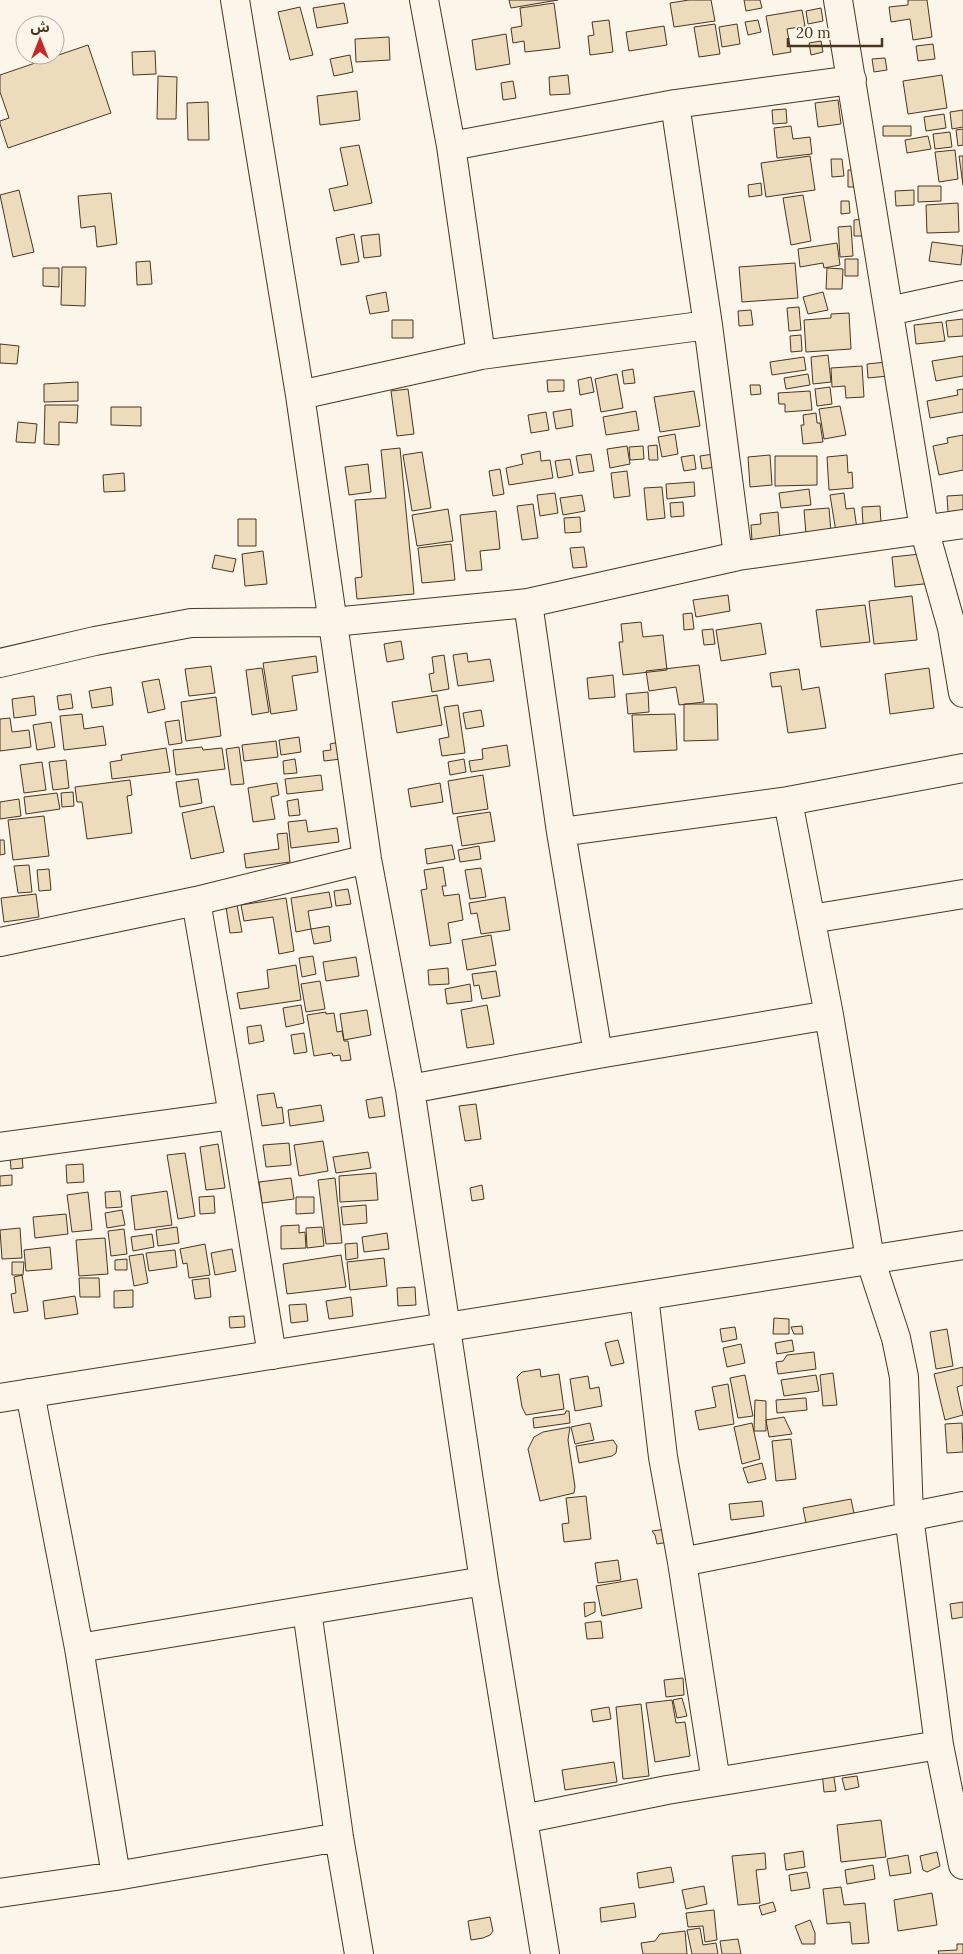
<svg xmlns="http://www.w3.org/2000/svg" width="963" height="1954" font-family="Lora,'Noto Sans Arabic',serif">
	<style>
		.building { fill: #ecdcbc; stroke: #4a3520 }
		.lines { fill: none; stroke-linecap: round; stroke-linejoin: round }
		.street-casing { stroke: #4a3520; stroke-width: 30 }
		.secondary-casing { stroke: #4a3520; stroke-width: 30 }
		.street { stroke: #fbf6e9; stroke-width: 28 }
		.secondary { stroke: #fbf6e9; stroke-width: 28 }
	</style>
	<rect width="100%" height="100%" fill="#fbf6e9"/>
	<path class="building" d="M509 0H558L511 8Z
		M689 0H711L715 21 674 27 670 3Z
		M744 0H760L762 8 746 11Z
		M908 0H927L932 37 913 40 910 19 891 22 889 7 908 5Z
		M344 3 348 23 317 28 313 8Z
		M554 3 560 48 525 52 524 41 513 43 511 28 522 26 520 8Z
		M300 7 313 55 290 60 278 12Z
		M821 8 823 21 808 24 806 11Z
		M802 10 805 26 787 29 791 52 773 55 766 16Z
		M609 20 613 52 590 55 588 36 594 35 592 22Z
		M758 20 761 32 748 35 745 22Z
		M715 24 720 54 699 57 694 27Z
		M737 24 740 44 722 47 719 27Z
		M664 26 667 45 629 51 626 32Z
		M506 34 510 64 476 70 472 40Z
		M389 37 390 60 356 62 355 39Z
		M821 41 823 52 811 55 809 43Z
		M933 44 935 59 918 61 916 46Z
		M88 45 111 113 8 148 0 124V121L9 118 0 92V75Z
		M155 51 156 74 133 75 132 52Z
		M350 55 353 72 334 76 330 59Z
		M885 58 887 70 874 72 872 59Z
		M568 75 570 94 550 95 549 77Z
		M942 75 947 108 908 114 903 81Z
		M158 76 177 77 176 119H157Z
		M513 81 516 98 503 100 501 83Z
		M357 91 360 120 320 125 317 96Z
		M838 100 841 124 818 127 815 103Z
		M208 102 209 140H188L187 103Z
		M786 109 787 123 773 124 772 110Z
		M963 110V127L952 129 950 112Z
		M944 114 946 128 926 131 924 117Z
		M791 126 793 139 810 137 812 154 777 158 774 128Z
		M883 126H911V136H883Z
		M963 129V145L958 146 956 130Z
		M950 132 952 147 935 149 933 134Z
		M928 136 931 149 907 153 905 140Z
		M359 145 372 203 334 211 329 189 348 185 340 148Z
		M955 150 958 179 939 182 935 152Z
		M810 156 815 190 766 197 761 163Z
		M959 156H963V185Z
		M831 159H842L844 176 832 177Z
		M848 170H859V187H848Z
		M761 183 762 195 749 197 748 185Z
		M918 186H941V201L918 202Z
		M19 190 34 252 13 257 0 195Z
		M914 190V205L896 206 895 191Z
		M111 193 117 244 97 247 95 226 81 228 78 196Z
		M803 195 811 241 791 245 783 198Z
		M841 201H849L850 213 841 214Z
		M958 203 959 232 927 233 926 205Z
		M865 219V236H854V220Z
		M851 226 853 256 840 257 838 227Z
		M354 234 359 262 341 265 336 238Z
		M379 234 381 256 364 258 361 236Z
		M932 242 963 246 961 265 929 261Z
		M837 243 840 265 824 268 823 263 800 267 798 249Z
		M845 259H858V276H845Z
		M150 261 152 284 137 285 136 262Z
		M795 263 798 298 742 302 739 267Z
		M62 267H86L85 306 61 305Z
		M43 268H59V287L43 286Z
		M827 268 843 269 842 289H826Z
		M386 292 389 311 370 314 366 296Z
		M823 292 828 310 808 314 803 297Z
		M799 307 801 330 789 331 787 308Z
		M751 310 753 325 739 326 738 311Z
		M849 313 851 349 806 352 804 320 831 318V314Z
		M963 319V336L948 337 946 321Z
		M392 320H413V338H392Z
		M942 322 945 341 916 344 914 325Z
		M801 335 802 351 791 352 790 336Z
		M0 344 19 346 17 364 0 363Z
		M828 355 831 382 813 384 811 357Z
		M963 356V376L936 381 932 361Z
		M804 357 806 370 772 375 770 362Z
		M886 362 888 376 868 378 867 364Z
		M862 366 864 397 846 398 845 386 832 387 831 368Z
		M633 369 635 383 624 384 622 371Z
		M617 374 623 408 601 412 595 379Z
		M808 374 810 385 786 389 784 378Z
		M591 377 594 392 580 395 578 380Z
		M547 380H564V391L548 392Z
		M78 382V401L44 402V384Z
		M750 385H760L761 394 751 395Z
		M830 387 832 404 817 406 815 389Z
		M408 389 414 434 397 436 391 391Z
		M963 389V412L930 418 927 401 958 395 957 390Z
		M694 391 700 426 660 432 654 397Z
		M810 391 812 410 785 412V404H779L778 393Z
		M45 405H78L77 423 59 422V445L44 444Z
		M840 406 846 435 824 439 819 409Z
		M111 407H141V426L111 425Z
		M571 409 573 426 556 429 553 412Z
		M636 411 639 430 606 435 603 417Z
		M546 412 549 430 531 433 528 415Z
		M816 413 817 423H820L823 442 803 444 801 425H804L803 415Z
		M18 422 37 424 35 443 16 442Z
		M675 434 678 454 662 457 658 437Z
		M963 435V470L939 475 933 446 948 443 947 438Z
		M657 445 658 460H649L648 446Z
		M627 446 630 464 610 468 607 449Z
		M643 446 644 459 630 460 629 447Z
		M400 448 414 594 357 599 355 578 362 577 355 500 386 498 381 450Z
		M540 451 541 461 550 460 553 478 509 485 506 468 523 464 521 455Z
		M422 452 431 508 412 511 403 455Z
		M591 454 594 471 579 473 576 456Z
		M714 454 716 467 702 469 700 456Z
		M694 455 696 469 684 471 681 457Z
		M770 455 772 485 750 487 748 457Z
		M847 455 848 473 852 472 853 488 829 490 827 457Z
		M775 456H817V485L775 486Z
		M570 459 573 475 558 478 555 461Z
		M368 464 371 492 349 495 345 467Z
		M500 469 504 494 493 496 489 471Z
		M627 471 630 496 614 498 611 473Z
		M124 473 125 491 104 492 103 475Z
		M694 482 695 496 667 499 666 484Z
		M662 487 665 518 647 520 644 488Z
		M809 489 811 505 781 508 779 493Z
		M555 493 558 513 540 516 537 495Z
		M844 493 846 509 854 508 857 529 836 532 830 495Z
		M582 495 585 511 563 515 560 498Z
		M963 495V510L948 512 947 496Z
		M683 502 684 516 671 517 670 503Z
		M533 504 538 538 522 540 517 506Z
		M880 506 881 523 863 524 862 507Z
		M829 508 831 532 806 534 804 510Z
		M448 509 453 541 417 546 412 515Z
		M496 511 500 549 480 551 482 570 466 571 460 515Z
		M778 512 780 538 752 541 751 525 761 524 760 514Z
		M580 517 581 532 565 533 564 518Z
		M238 519H256V546H238Z
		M451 544 455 580 422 583 418 548Z
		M584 547 587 567 573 568 570 548Z
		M263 551 267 584 245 586 242 554Z
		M929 553 933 583 895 587 892 557Z
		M215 555 236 559 233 572 212 568Z
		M728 595 730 611 696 617 693 600Z
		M912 596 917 640 874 644 869 601Z
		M865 605 870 642 821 647 816 610Z
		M692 613 694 629 684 630 683 614Z
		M641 622 643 637 663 635 667 670 623 675 619 642H623L621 624Z
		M761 623 766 654 721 661 716 630Z
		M713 629 715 644 704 645 702 630Z
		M401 641 404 659 387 662 384 644Z
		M467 653 468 662 490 659 494 681 458 686 453 655Z
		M444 655 449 689 432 692 429 674 434 673 432 657Z
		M316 656 318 672 292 676 297 710 271 714 263 663Z
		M699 665 704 702 679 705 676 687 649 691 646 671Z
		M211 666 215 693 189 696 185 669Z
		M262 668 269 712 252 715 246 670Z
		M929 668 934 708 890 714 885 674Z
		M799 669 802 690 819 687 826 728 788 733 781 686 772 687 770 673Z
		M613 675 615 697 589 699 587 678Z
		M159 679 165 709 148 713 142 682Z
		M111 687 113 705 92 708 89 691Z
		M648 692 649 712 628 714 626 694Z
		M71 694 73 708 59 710 57 696Z
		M437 695 442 725 397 733 392 702Z
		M34 696 36 715 14 718 12 699Z
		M216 697 221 736 186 741 181 702Z
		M684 704H717L718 740 684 741Z
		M458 705 465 753 442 756 439 739 449 737 444 707Z
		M481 710 484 726 466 729 463 713Z
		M82 714 84 729 103 726 106 745 64 750 60 716Z
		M675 714 677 750 634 752 632 715Z
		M10 718 12 732 29 730 31 747 0 751V719Z
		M179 720 182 743 169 745 165 722Z
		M51 722 55 747 37 750 33 725Z
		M299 737 301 752 281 755 279 740Z
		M276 741 278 757 244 761 242 745Z
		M339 742 341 759 324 761 323 751 331 750 330 744Z
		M507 745 510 766 471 772 469 761 483 759 482 749Z
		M202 747 203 750 222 748 225 769 176 775 173 750Z
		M239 747 244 784 231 785 226 749Z
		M166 748 170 772 112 779 110 762 122 760 121 755Z
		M295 759 297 773 284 774 283 761Z
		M464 759 466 772 450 775 448 762Z
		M66 760 69 788 53 790 49 762Z
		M42 762 46 790 24 793 20 765Z
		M321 775 323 790 287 794 285 779Z
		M483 775 488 809 453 814 448 781Z
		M198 779 202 803 180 807 176 782Z
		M130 780 132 795 127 796 132 833 87 839 82 802H77L75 787Z
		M277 783 279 795 271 797 275 819 253 822 248 788Z
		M440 783 443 802 411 807 408 789Z
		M73 792 74 806 62 807 61 793Z
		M57 793 60 809 26 814 24 797Z
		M19 799 21 816 0 819V802Z
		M298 799 300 815 289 816 287 801Z
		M214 806 224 852 191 859 182 813Z
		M490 812 495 841 462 846 457 817Z
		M44 816 49 856 13 860 8 820Z
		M306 820 308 832 337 828 339 842 291 848 288 822Z
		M287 833 290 862 246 868 244 854 279 849 277 834Z
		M0 840H4L5 854 0 855Z
		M452 845 455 859 427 864 425 849Z
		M479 846 481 859 460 862 458 850Z
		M29 865 32 892 18 893 14 866Z
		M443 867 446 886H442L444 896 459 894 463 920 448 923 451 943 430 946 421 890 427 889 424 870Z
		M481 868 486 897 470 899 465 870Z
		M49 869 51 890 39 891 37 870Z
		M348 889 351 904 336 906 334 891Z
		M329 892 332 907 308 911 311 929 296 932 291 898Z
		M36 894 39 917 4 922 1 898Z
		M505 897 510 930 481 934 477 913 471 914 469 903Z
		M286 898 294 951 279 954 273 917 244 921 241 905Z
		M237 905 242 932 230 933 226 907Z
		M329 926 331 941 314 944 311 929Z
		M491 935 496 965 467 970 462 940Z
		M313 956 316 974 302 977 299 958Z
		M356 957 359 976 326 981 323 962Z
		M296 965 301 1000 240 1009 237 993 269 988 267 970Z
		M448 968 449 984 429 985 428 970Z
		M496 971 500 996 482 999 479 985 474 986 472 974Z
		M320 981 325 1009 306 1012 301 984Z
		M470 984 472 1001 447 1004 445 989Z
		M301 1005 304 1023 286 1027 283 1008Z
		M487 1005 494 1044 467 1048 461 1010Z
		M367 1010 371 1035 344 1040 340 1014Z
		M326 1012V1014L334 1013 337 1032 342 1031 344 1041H348L351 1060 341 1061 340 1055 333 1056 332 1053 314 1056 307 1015Z
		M261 1025 264 1041 249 1044 247 1027Z
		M304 1033 307 1052 294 1054 291 1035Z
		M274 1093 277 1108 282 1107 284 1123 262 1126 257 1095Z
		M382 1097 385 1116 369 1118 366 1100Z
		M476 1104 481 1139 465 1141 459 1106Z
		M321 1105 324 1121 290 1126 288 1110Z
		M323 1141 328 1171 299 1176 294 1145Z
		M289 1143 291 1165 266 1167 263 1145Z
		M218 1144 225 1188 206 1190 200 1147Z
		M368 1152 371 1168 336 1173 333 1157Z
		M185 1153 195 1216 178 1219 167 1155Z
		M22 1156 23 1168 11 1169 10 1157Z
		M83 1164 84 1182 67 1183 66 1165Z
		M376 1173 378 1200 340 1202 339 1176Z
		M12 1175V1185L0 1186V1176Z
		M291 1178 294 1199 262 1203 259 1182Z
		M335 1178 342 1243 326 1244 318 1180Z
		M482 1185 484 1199 472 1201 470 1188Z
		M120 1191 122 1207 106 1208 105 1192Z
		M167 1191 172 1225 135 1230 131 1196Z
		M88 1192 92 1230 72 1232 67 1195Z
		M214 1196 215 1213 200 1214 199 1197Z
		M296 1197H314V1213L296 1214Z
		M366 1205 367 1223 343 1225 341 1207Z
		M122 1210 125 1225 107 1228 105 1213Z
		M66 1214 68 1234 35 1238 33 1217Z
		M299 1225V1233L305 1232 306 1248 281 1249V1226Z
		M177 1227 179 1243 158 1246 156 1230Z
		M322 1227 324 1246 307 1248 306 1228Z
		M20 1228 22 1258 2 1259 0 1230Z
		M124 1229 127 1254 111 1256 108 1231Z
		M387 1233 389 1249 364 1252 362 1237Z
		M152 1234 154 1247 133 1251 131 1237Z
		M105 1238 108 1274 79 1276 76 1240Z
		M357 1243 358 1258 346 1260 345 1244Z
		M205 1244 210 1275 189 1278 187 1263 183 1264 180 1249Z
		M50 1247 52 1269 26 1271 24 1250Z
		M232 1249 236 1271 215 1275 211 1253Z
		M175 1250 177 1267 149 1271 146 1253Z
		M143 1254 148 1283 134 1286 129 1256Z
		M341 1255 346 1287 287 1294 283 1264Z
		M384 1258 387 1286 350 1290 347 1262Z
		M127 1259V1270H115V1260Z
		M12 1262H24L23 1275H12Z
		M22 1275 28 1311 14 1313 11 1294 16 1293 14 1277Z
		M79 1278H99L100 1297H80Z
		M209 1278 211 1297 195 1299 192 1280Z
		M415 1287 416 1305 398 1306 397 1288Z
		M133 1290V1307L114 1308V1291Z
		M75 1296 78 1314 45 1319 43 1301Z
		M351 1297 353 1316 329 1319 326 1301Z
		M306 1304 308 1321 291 1323 289 1305Z
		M244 1316 245 1327 230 1328 229 1317Z
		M774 1318 789 1319V1334H773Z
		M802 1326 803 1334H794L791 1327Z
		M735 1327 737 1339 722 1342 720 1329Z
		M947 1329 953 1366 936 1369 930 1332Z
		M618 1340 624 1363 611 1366 605 1343Z
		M792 1340 794 1351 777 1354 775 1343Z
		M741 1344 745 1363 727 1367 723 1348Z
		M814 1352 816 1369 778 1374 776 1362 783 1361 787 1355Z
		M963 1367V1385L957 1387 963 1415 945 1420 934 1374Z
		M540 1369 541 1377 559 1374 564 1409 526 1415 522 1407 517 1377 522 1372Z
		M833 1373 837 1405 823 1406 820 1375Z
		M745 1375 753 1416 738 1418 730 1378Z
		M816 1375 819 1391 784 1396 781 1380Z
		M588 1376 590 1389 599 1387 602 1406 575 1411 570 1379Z
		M728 1384 734 1424 699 1430 695 1411 716 1407 712 1387Z
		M806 1398 807 1410 777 1413 776 1400Z
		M755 1400 766 1401V1431H754Z
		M566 1411H569L570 1423 534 1428 533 1418 565 1414Z
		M784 1417 792 1434 769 1437 766 1420Z
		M590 1423 594 1440 575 1444 571 1427Z
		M752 1423 760 1459 742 1464 734 1427Z
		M962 1423 963 1452 947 1453 945 1424Z
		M570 1427 568 1440 575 1487 574 1493 540 1501 528 1449 534 1437 543 1432Z
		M791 1439 796 1479 776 1481 772 1441Z
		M613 1440 617 1446 616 1453 612 1456 579 1463 576 1446Z
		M762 1463 766 1479 748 1483 743 1468Z
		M586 1496 591 1539 564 1542 562 1524 569 1523 566 1498Z
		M851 1499 855 1518 807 1528 803 1508Z
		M762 1501 764 1516 731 1520 729 1504Z
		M667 1529 669 1542 657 1544 655 1535 652 1531Z
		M618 1560 621 1580 598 1583 595 1563Z
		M637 1579 642 1608 602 1616 596 1586Z
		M595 1602V1612L585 1617 584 1603Z
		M963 1602V1617L952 1619 950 1604Z
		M601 1621 603 1638 587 1639 585 1623Z
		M683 1678 684 1695 666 1697 664 1680Z
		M682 1698 687 1716 677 1718 673 1700Z
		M672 1700 676 1723 685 1722 690 1756 655 1762 646 1703Z
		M641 1704 649 1776 623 1779 616 1707Z
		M609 1707 611 1719 593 1722 591 1710Z
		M614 1762 617 1782 565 1790 562 1770Z
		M833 1771 836 1791 824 1792 822 1772Z
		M857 1776 859 1787 845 1790 842 1778Z
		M881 1820 886 1857 841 1862 837 1825Z
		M803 1851 805 1867 786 1870 784 1854Z
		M937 1852 940 1866 927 1872 923 1870 920 1856Z
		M765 1853 766 1869 756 1870 760 1903 738 1905 732 1856Z
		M908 1855 911 1873 890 1876 887 1859Z
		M873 1865 875 1879 847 1884 845 1870Z
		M671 1867 674 1882 639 1888 637 1873Z
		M807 1872 810 1888 791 1891 789 1875Z
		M704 1886 707 1904 686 1909 682 1890Z
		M841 1887 844 1905 865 1903 869 1943 852 1944 850 1922 827 1924 823 1889Z
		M932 1893 937 1925 898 1931 894 1900Z
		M773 1902 776 1911 762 1915 759 1906Z
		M634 1903 636 1917 601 1922 600 1908Z
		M714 1910 717 1940 705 1942 703 1926 688 1927 686 1913Z
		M490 1917 493 1931 490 1935 483 1938 471 1940 468 1921Z
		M810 1920 815 1933V1944H802L795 1926Z
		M700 1928 703 1945 716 1943 718 1954H692L687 1930Z
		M685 1931 687 1954H643L641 1943 655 1941 660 1934Z
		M738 1939 741 1954H722L720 1941Z
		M957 1944H963V1954H939L938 1951 957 1950Z"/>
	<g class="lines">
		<g class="street-casing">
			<path id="street" d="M235 0 300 395 367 859 410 1089 484 1581 545 1954
				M424 0 451 146 481 355
				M838 0 924 529 952 628 963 693
				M675 104 708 325 738 556
				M451 146 675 104 852 80
				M889 311 963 295
				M300 395 481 355 708 325
				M528 603 561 832 598 1054
				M0 663 95 641 191 623 333 622 528 603 738 556 963 524
				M788 801 829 1015 870 1259 896 1338 904 1377 909 1516 939 1745 963 1865
				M561 832 788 801 963 768
				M196 901 233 1115 272 1355
				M811 919 963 894
				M0 942 196 901 367 859
				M410 1089 598 1054 829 1015
				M0 1147 233 1115
				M644 1296 663 1457 682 1562 716 1782
				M30 1393 79 1648 116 1876
				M682 1562 963 1506
				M307 1611 339 1837 359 1954
				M79 1648 484 1581
				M523 1819 667 1790 939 1745
				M0 1893 116 1876 339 1837"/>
		</g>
		<g class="secondary-casing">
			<path id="secondary" d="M0 1398 963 1245"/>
		</g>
		<use href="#street" class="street"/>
		<use href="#secondary" class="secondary"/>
	</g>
	<g transform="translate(40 40)"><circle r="24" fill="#fbf6e9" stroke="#b4a999"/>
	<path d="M0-4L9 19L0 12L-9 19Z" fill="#c62828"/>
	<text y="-8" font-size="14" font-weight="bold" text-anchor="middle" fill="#4a3520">ش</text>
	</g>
	<path d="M788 38v8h94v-8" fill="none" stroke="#4a3520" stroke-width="2.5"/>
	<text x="796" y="38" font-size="15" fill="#4a3520" stroke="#fbf6e9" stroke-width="4" paint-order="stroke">20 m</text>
</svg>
